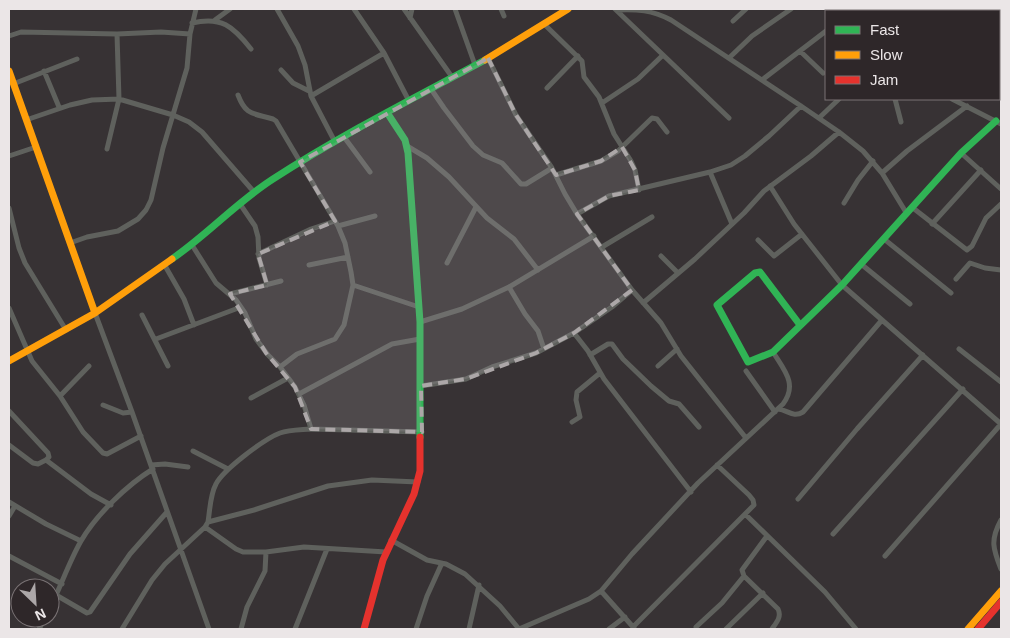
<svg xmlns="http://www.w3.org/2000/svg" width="1010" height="638" font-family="Arial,sans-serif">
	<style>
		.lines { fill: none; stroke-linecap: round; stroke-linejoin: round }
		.street { stroke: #5f615d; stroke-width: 5 }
		.fast { stroke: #30b455; stroke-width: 7 }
		.slow { stroke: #ff9f0a; stroke-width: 7 }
		.jam { stroke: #e5322d; stroke-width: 7 }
		.marked { fill: #aca7a8; fill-opacity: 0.2; stroke: #aca7a8; stroke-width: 4; stroke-dasharray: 10 6; stroke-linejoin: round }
	</style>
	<rect width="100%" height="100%" fill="#373234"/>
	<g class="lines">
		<path class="street" d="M277 9 298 46 305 65 311 96 335 142
			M354 9 384 53 409 101
			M404 9 452 77
			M455 9 475 65
			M501 9 504 16
			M615 9 729 118
			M839 9 844 11
			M911 9 912 11
			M958 9 959 11
			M616 10C637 9 652 10 671 20L801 106 839 132 863 151 882 173 907 214
			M860 11V9
			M980 11 983 9
			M410 18 412 9
			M215 20 230 9
			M733 21 746 9
			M192 23C221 16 233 26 251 49
			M544 24 582 61 584 77 599 97 614 134 631 161 635 170 639 190
			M9 36 21 32 117 34 161 32 190 34
			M800 51 823 73
			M488 58 516 115 552 168 565 194 577 214 632 290 661 323 681 356 746 438
			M729 58 752 36 791 9
			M281 70 293 83 309 91
			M44 71 59 107
			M762 80 826 31
			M13 84 77 59
			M999 85 1001 86
			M547 88 578 56
			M431 89 444 108 473 146 483 155 502 163 521 184H526L552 168
			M238 95C246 116 253 113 273 119L276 121 338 226 345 243 351 272 353 285 344 325 335 339 297 354 280 367
			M311 96 384 53
			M895 99 901 122
			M952 99 1001 124
			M602 103 638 79 663 55
			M819 118 839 99
			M26 120 70 105 92 100 119 99 173 115 189 122 202 132 254 192
			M344 137 370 172
			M407 146 427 158 449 177 487 218 514 239 538 270
			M107 149 119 99 117 34
			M961 153 1001 189
			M9 156 36 147
			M710 172 732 224
			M882 173 907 151 967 106
			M556 175 601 161 618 151 652 118 657 119 667 132
			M770 186 794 224 842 285 1001 424
			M844 203 858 180 873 161
			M240 204 255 226 258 237 259 258 267 285
			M9 208 19 248 25 263 66 330
			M913 208 967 250 972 246 986 218 1001 204
			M577 214 609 196 710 172 731 165 745 156 769 136 801 106
			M932 224 981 170
			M338 226 375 216
			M884 239 951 293
			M758 240 774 256 802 234
			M70 243 87 237 118 231 138 219 146 210 151 200 163 148 187 68 190 34 196 9
			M192 245 216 283 236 300 245 313 256 339 268 355 280 367 295 387 304 405 311 429
			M602 247 652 217
			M258 254 311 229 335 221
			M661 256 678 273
			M447 263 476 207
			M164 264 184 299 194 325
			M861 264 910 304
			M309 265 348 257
			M956 279 970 263 985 268 1001 270
			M353 285 419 307
			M509 287 525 314 538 331 544 349
			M230 294 281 281
			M643 303 695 259 744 213 764 191 811 156 839 132
			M9 308 32 361 60 396 83 432 103 453 107 454 141 436
			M95 313 132 412 209 629
			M142 315 168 366
			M420 322 462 309 509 287 594 236
			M574 333 588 351 604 379 691 492
			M156 339 241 307
			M959 349 1001 382
			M590 355 608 344H612L623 359 651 386 669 401 679 404 699 427
			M658 366 677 349
			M746 371 775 412
			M421 386 466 379 492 367 536 353 574 333 612 307 632 290
			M299 394 392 344 420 339
			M60 396 89 366
			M251 398 288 378
			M103 405 123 413 132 412
			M778 409C788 410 793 418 803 412L882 320
			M9 411 48 453 49 457 46 460 38 464 33 463 9 445
			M572 422 580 417 576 400 577 392 600 373
			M193 451 228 469
			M46 460 91 494 111 505
			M151 465 165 464 188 467
			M798 499 857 429 923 355
			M9 502 46 524 81 541
			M745 514 825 592 856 629
			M9 516 15 506
			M1001 520C990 540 993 549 1001 569
			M208 522 254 510 328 486 372 480 418 482
			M205 527 236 549 243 552H266L304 547 386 552
			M833 534 963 389
			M767 536 742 570 744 576 778 609C782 617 776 623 772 629
			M391 540 427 560 446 564 465 574 500 606 519 629
			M9 556 62 584
			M885 556 1001 424
			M601 591 634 628
			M56 595 87 613 90 612 130 554 167 512
			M50 608C61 586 69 562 81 541 96 515 127 485 153 469
			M633 627 754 505 753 500 749 495 717 465
			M696 627 722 603 744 576
			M39 629 45 618
			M122 629 152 580 165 564 205 527 208 522C210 510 210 495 216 484 223 470 264 439 280 433 289 430 300 430 311 429L422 432
			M241 629 247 607 265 571 266 552
			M295 629 327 549
			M416 629 427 596 442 563
			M469 629 479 585
			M519 629 589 599 601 591 632 554 698 483 783 404C798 384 784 370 773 352
			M609 629 625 617
			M726 629 763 593"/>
		<path class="fast" d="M388 114 405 140 408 153 420 322V437
			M172 259C208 234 237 202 273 179 341 135 414 98 485 60
			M800 325 760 272 755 273 717 305 748 362 773 352 842 285 961 153 996 121"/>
		<path class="slow" d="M485 60 568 9
			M9 71 95 313
			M9 361 95 313 172 259
			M968 629 1001 591"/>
		<path class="jam" d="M364 629 383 560 414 494 420 471V437
			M978 629 1001 602"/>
	</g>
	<path class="marked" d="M488 58 516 115 556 175 601 161 622 147 635 170 639 190 609 196 577 214 632 290 574 333 536 353 466 379 421 386 422 432 311 429 295 387 266 353 230 294 267 285 258 254 335 221 300 162Z"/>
	<rect width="1010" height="638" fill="none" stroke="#ebe6e7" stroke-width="20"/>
	<rect x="825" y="10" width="175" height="90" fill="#2e2729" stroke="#7a7375"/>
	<rect x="835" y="26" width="25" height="8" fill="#30b455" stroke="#7a7375"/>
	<text x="870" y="35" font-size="15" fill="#ebe6e7">Fast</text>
	<rect x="835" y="51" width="25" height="8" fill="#ff9f0a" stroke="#7a7375"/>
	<text x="870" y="60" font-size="15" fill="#ebe6e7">Slow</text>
	<rect x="835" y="76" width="25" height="8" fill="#e5322d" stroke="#7a7375"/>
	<text x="870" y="85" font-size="15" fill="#ebe6e7">Jam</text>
	<g transform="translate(35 603) rotate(155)"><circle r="24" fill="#2e2729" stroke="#7a7375"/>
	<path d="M0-4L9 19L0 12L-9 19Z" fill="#aca7a8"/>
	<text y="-8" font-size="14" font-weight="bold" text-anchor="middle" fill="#ebe6e7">N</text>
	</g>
</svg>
